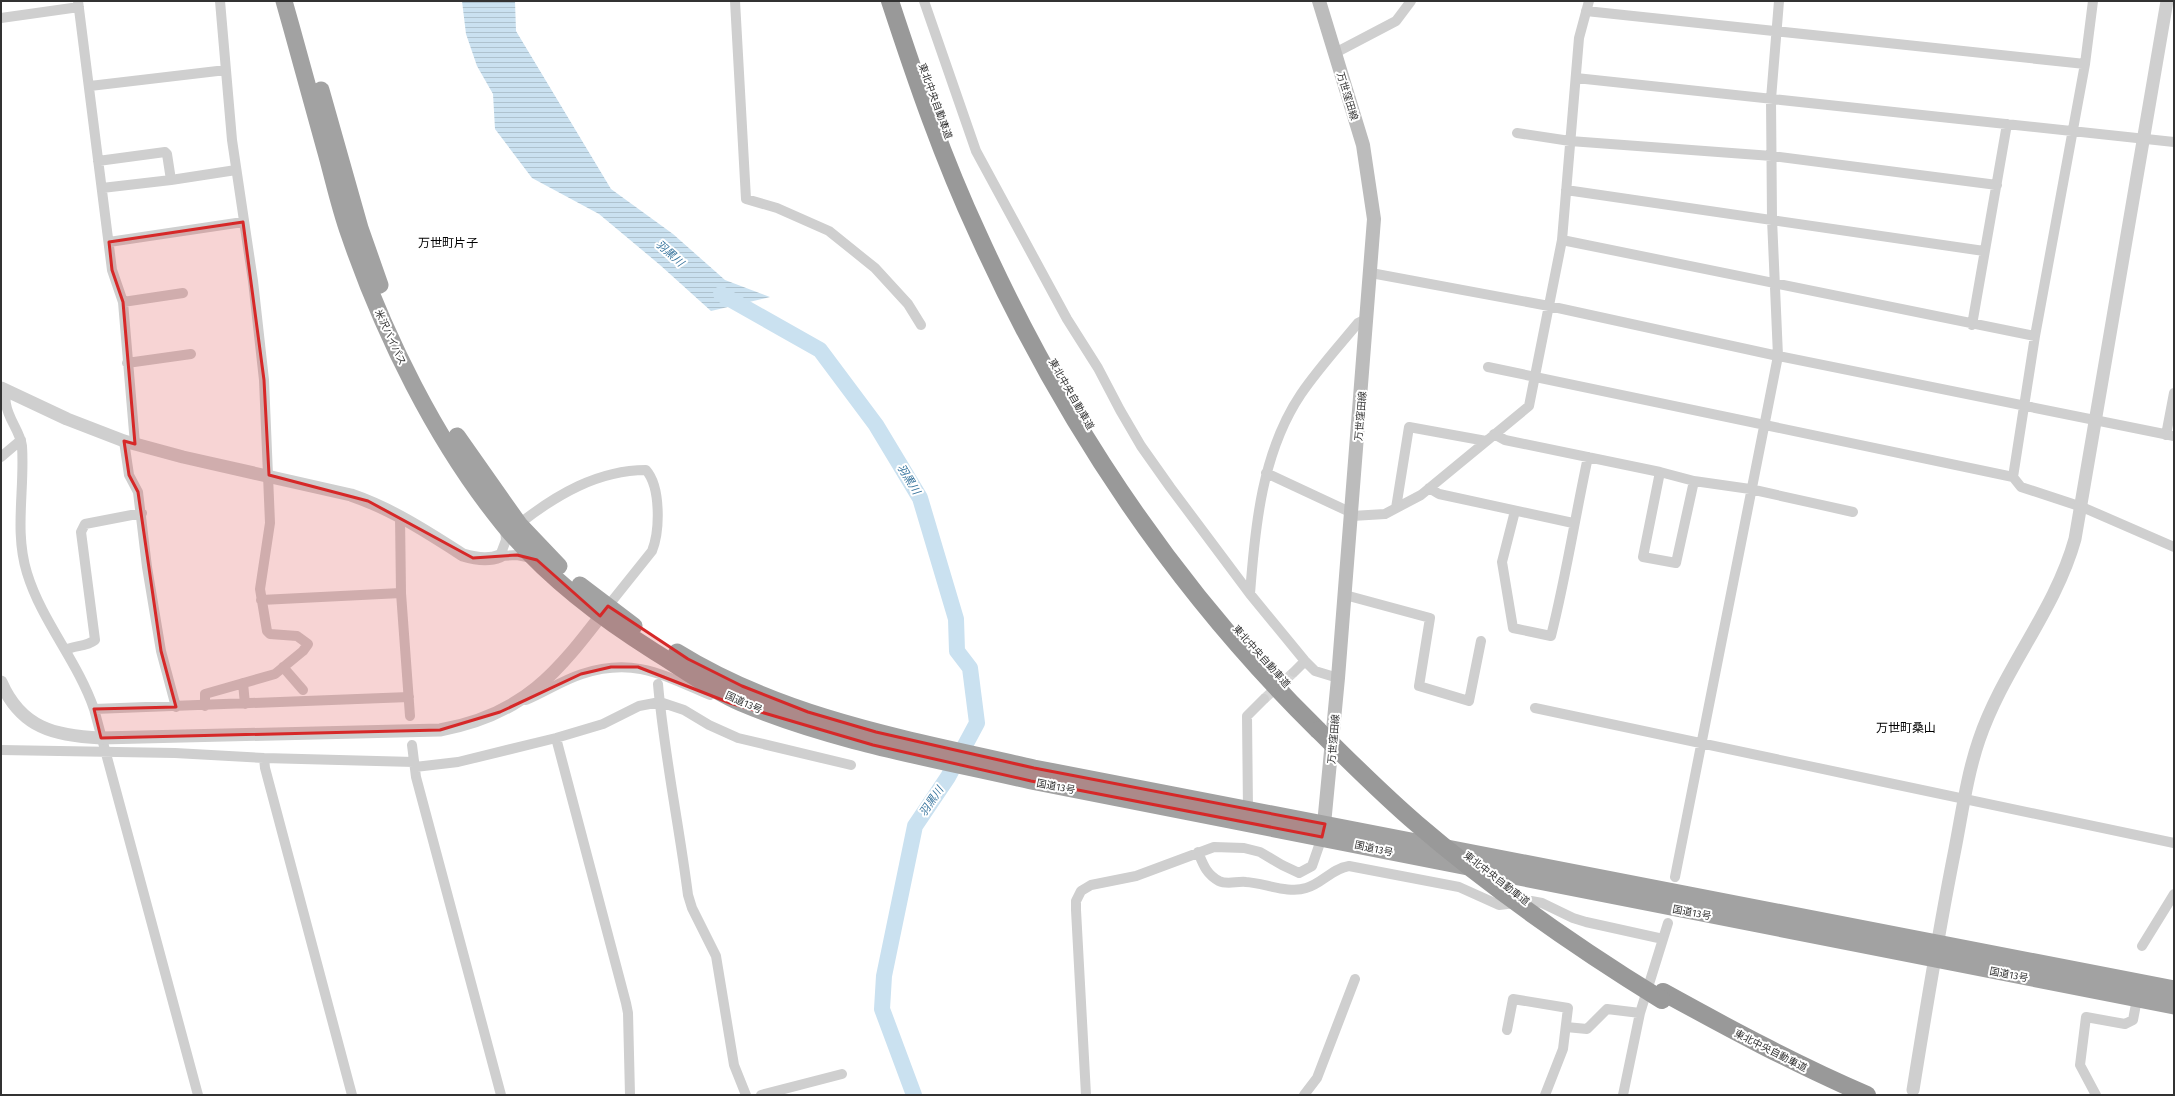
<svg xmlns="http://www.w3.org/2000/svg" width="2175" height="1096" font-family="'Fira Sans','Noto Sans JP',sans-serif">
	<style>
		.water { fill: url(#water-rules) }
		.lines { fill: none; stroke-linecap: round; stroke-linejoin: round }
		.river { stroke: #cae1f0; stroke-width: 16 }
		.minor-tunnel { stroke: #d6d6d6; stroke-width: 10; stroke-dasharray: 10 5; stroke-linecap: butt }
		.minor { stroke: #cfcfcf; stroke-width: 10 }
		.tertiary { stroke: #cfcfcf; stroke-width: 13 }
		.secondary { stroke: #bcbcbc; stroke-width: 14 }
		.trunk { stroke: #a2a2a2; stroke-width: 17 }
		.motorway { stroke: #999; stroke-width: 18 }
		.motorway-bridge { stroke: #999; stroke-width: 18 }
		.marked { fill: #d62828; fill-opacity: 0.2; stroke: #d62828; stroke-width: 3; stroke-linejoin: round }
		.labels { text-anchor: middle; stroke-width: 4; stroke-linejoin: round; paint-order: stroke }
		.street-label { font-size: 10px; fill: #323232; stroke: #fff }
		.water-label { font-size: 11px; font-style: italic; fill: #37749d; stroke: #fff }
		.quarter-label { font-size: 12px; fill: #000; stroke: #fff }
	</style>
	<defs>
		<pattern id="water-rules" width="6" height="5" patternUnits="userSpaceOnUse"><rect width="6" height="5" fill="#cae1f0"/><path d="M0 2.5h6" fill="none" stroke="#aec2ce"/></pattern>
	</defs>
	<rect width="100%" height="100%" fill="#fff"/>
	<path class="water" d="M462 1H515L516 31 611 189 673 234 725 280 770 297 711 311 660 265 599 214 532 178 495 129 493 94 477 66 466 34Z"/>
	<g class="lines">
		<path class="river" d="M721 294 820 350 876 425 920 498 956 619 957 651 970 668 977 723 948 777 915 826 884 976 882 1009 914 1095"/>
		<path class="minor-tunnel" d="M1264 699 1294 672"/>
		<path class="minor" d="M78 1 112 270 123 302 135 444
			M735 1 746 199 777 208 829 231 875 268 908 304 921 325
			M924 1 976 151 1067 319 1098 368 1120 410 1141 446 1170 487 1250 594 1305 661 1315 671 1338 678
			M1586 11 2085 64
			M1 18 79 7
			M1335 53 1396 21 1411 1
			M1576 78 2174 142
			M90 86 226 70
			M1517 133 1570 141 1772 156 1997 185
			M98 161 165 152 167 154 171 180 102 188
			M171 180 236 170
			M1566 190 1984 251
			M1562 240 2035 336
			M109 242 243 222
			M1371 273 1549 306 1778 356 2174 436
			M123 302 183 293
			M1972 325 2007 124
			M127 363 191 354
			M1488 367 2013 477 2021 487 2082 507 2174 547
			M6 392C6 396 5 400 6 404 8 419 20 431 22 446 25 489 14 531 27 573 42 622 77 660 94 709L198 1095
			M1494 434 1505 440 1660 472 1694 481 1750 489 1853 512
			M2166 435 2174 393
			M124 441 129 475 138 492 147 567 161 651 176 707
			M1 457 21 440
			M1660 472 1643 557 1676 563 1694 481
			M1266 473 1352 513
			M2013 477 2035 336 2085 64 2093 1
			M1429 488 1439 494 1573 523
			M1396 508 1409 427 1486 441
			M1515 511 1502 562 1513 628 1551 636C1566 577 1575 517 1588 457
			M400 516 401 593 410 716
			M1352 516 1385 514 1421 495 1529 406 1562 240 1579 38 1589 1
			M519 524C556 495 598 470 646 470 661 487 660 531 652 551L608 606
			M505 528 506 540 500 556 517 555 532 558
			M1250 594C1255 526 1262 452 1301 394 1318 369 1339 346 1358 323L1368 318
			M1345 595 1430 618 1419 686 1469 701 1481 641
			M261 600 401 593
			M65 650C76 645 86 647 95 640L81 532 85 524 142 513
			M283 667 303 690
			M1294 672 1305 661
			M243 683 245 704
			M658 684C664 754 679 824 688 895L692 908 716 956 734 1065 746 1095
			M526 700C545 692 563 680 582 674 634 657 663 675 710 695
			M205 706V694L275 674 303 651 308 644 297 636 270 634 267 631 260 589 270 523 264 380 253 281 232 140 220 1
			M1535 708C1748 755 1961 797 2174 843
			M94 709 409 697
			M556 738 626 1003 628 1013 630 1095
			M412 745 416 777 501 1095
			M1 750 175 753 264 758 414 762
			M264 758 265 768 352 1095
			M415 767 458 762 556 738 603 724 639 706 660 702 684 710 709 725 738 738 851 765
			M1248 810 1247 716 1264 699
			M1198 852C1203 864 1206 874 1219 881 1227 885 1237 881 1246 882 1264 883 1289 894 1306 888 1323 883 1331 869 1349 866L1459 887 1499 905 1531 901 1542 903 1573 918 1586 922 1663 939
			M1675 877 1778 356 1772 219 1771 99 1779 1
			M2142 946 2174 894
			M1566 1027 1587 1029 1607 1009 1640 1013
			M1507 1030 1513 999 1568 1008 1563 1049 1545 1095
			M761 1095 842 1074
			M1086 1095 1076 910V901L1081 891 1091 885 1136 876 1214 847 1244 848 1260 852 1282 865 1299 873 1312 866 1322 837
			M1304 1095 1317 1078 1355 979
			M1623 1095 1640 1013 1668 923
			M2096 1095 2080 1065 2086 1017 2125 1024 2133 1020 2137 999"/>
		<path class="tertiary" d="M1 388 67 419 124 441 183 457 351 495C392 509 427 532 463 555 476 559 488 561 500 556
			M1 682C21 728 55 736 101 738L440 730C524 715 557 673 606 609
			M1913 1090C1926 1009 1939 929 1955 849 1962 813 1967 775 1979 740 2003 669 2055 611 2075 539L2167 1"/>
		<path class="secondary" d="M1319 1 1363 145 1374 219 1338 678 1323 835"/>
		<path class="trunk" d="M284 1C298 50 311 99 325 149 333 177 339 206 349 234 383 333 436 442 503 524 545 576 599 617 655 652 683 669 711 690 741 703 833 742 935 759 1031 781L2174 1006
			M321 90 360 228 380 285
			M457 436 519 524 559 566
			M580 585 634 626
			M677 652C785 719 912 740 1034 768L2174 989"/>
		<path class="motorway" d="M890 1C916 80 943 159 978 234 1061 418 1174 588 1318 730
			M1663 992C1730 1029 1797 1065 1867 1095"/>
		<path class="motorway-bridge" d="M1318 730C1350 762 1382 794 1417 824 1494 890 1576 947 1662 1000"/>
	</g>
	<path class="marked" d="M243 222 264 380 269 475 368 501 473 558 517 555 537 560 600 616 608 606 688 659 742 686 808 712 876 732 1034 768 1325 824 1322 837 1031 781 873 745 730 703 638 667H611L581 674 500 712 440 730 101 738 94 709 176 707 161 651 138 492 129 475 124 441 135 444 123 302 112 270 109 242Z"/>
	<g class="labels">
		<g class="street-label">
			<text transform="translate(1348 96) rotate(73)" y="4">万世窪田線</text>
			<text transform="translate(936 101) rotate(70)" y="4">東北中央自動車道</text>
			<text transform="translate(391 337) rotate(65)" y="4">米沢バイパス</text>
			<text transform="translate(1072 394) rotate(60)" y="4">東北中央自動車道</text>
			<text transform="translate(1360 416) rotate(-85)" y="4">万世窪田線</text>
			<text transform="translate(1262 656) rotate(48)" y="4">東北中央自動車道</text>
			<text transform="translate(744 702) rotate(24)" y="4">国道13号</text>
			<text transform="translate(1333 739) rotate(-85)" y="4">万世窪田線</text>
			<text transform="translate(1056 786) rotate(11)" y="4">国道13号</text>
			<text transform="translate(1374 848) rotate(12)" y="4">国道13号</text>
			<text transform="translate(1497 878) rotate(38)" y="4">東北中央自動車道</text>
			<text transform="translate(1692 912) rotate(11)" y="4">国道13号</text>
			<text transform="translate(2009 974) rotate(11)" y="4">国道13号</text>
			<text transform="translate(1771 1050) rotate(27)" y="4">東北中央自動車道</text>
		</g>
		<g class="water-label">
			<text transform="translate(670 253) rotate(42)" y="4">羽黒川</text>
			<text transform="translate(909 479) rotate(59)" y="4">羽黒川</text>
			<text transform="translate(931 801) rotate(-56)" y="4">羽黒川</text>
		</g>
		<g class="quarter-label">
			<text x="448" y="247">万世町片子</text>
			<text x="1906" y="732">万世町桑山</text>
		</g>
	</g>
	<rect width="2175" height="1096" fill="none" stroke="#323232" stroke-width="4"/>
</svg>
